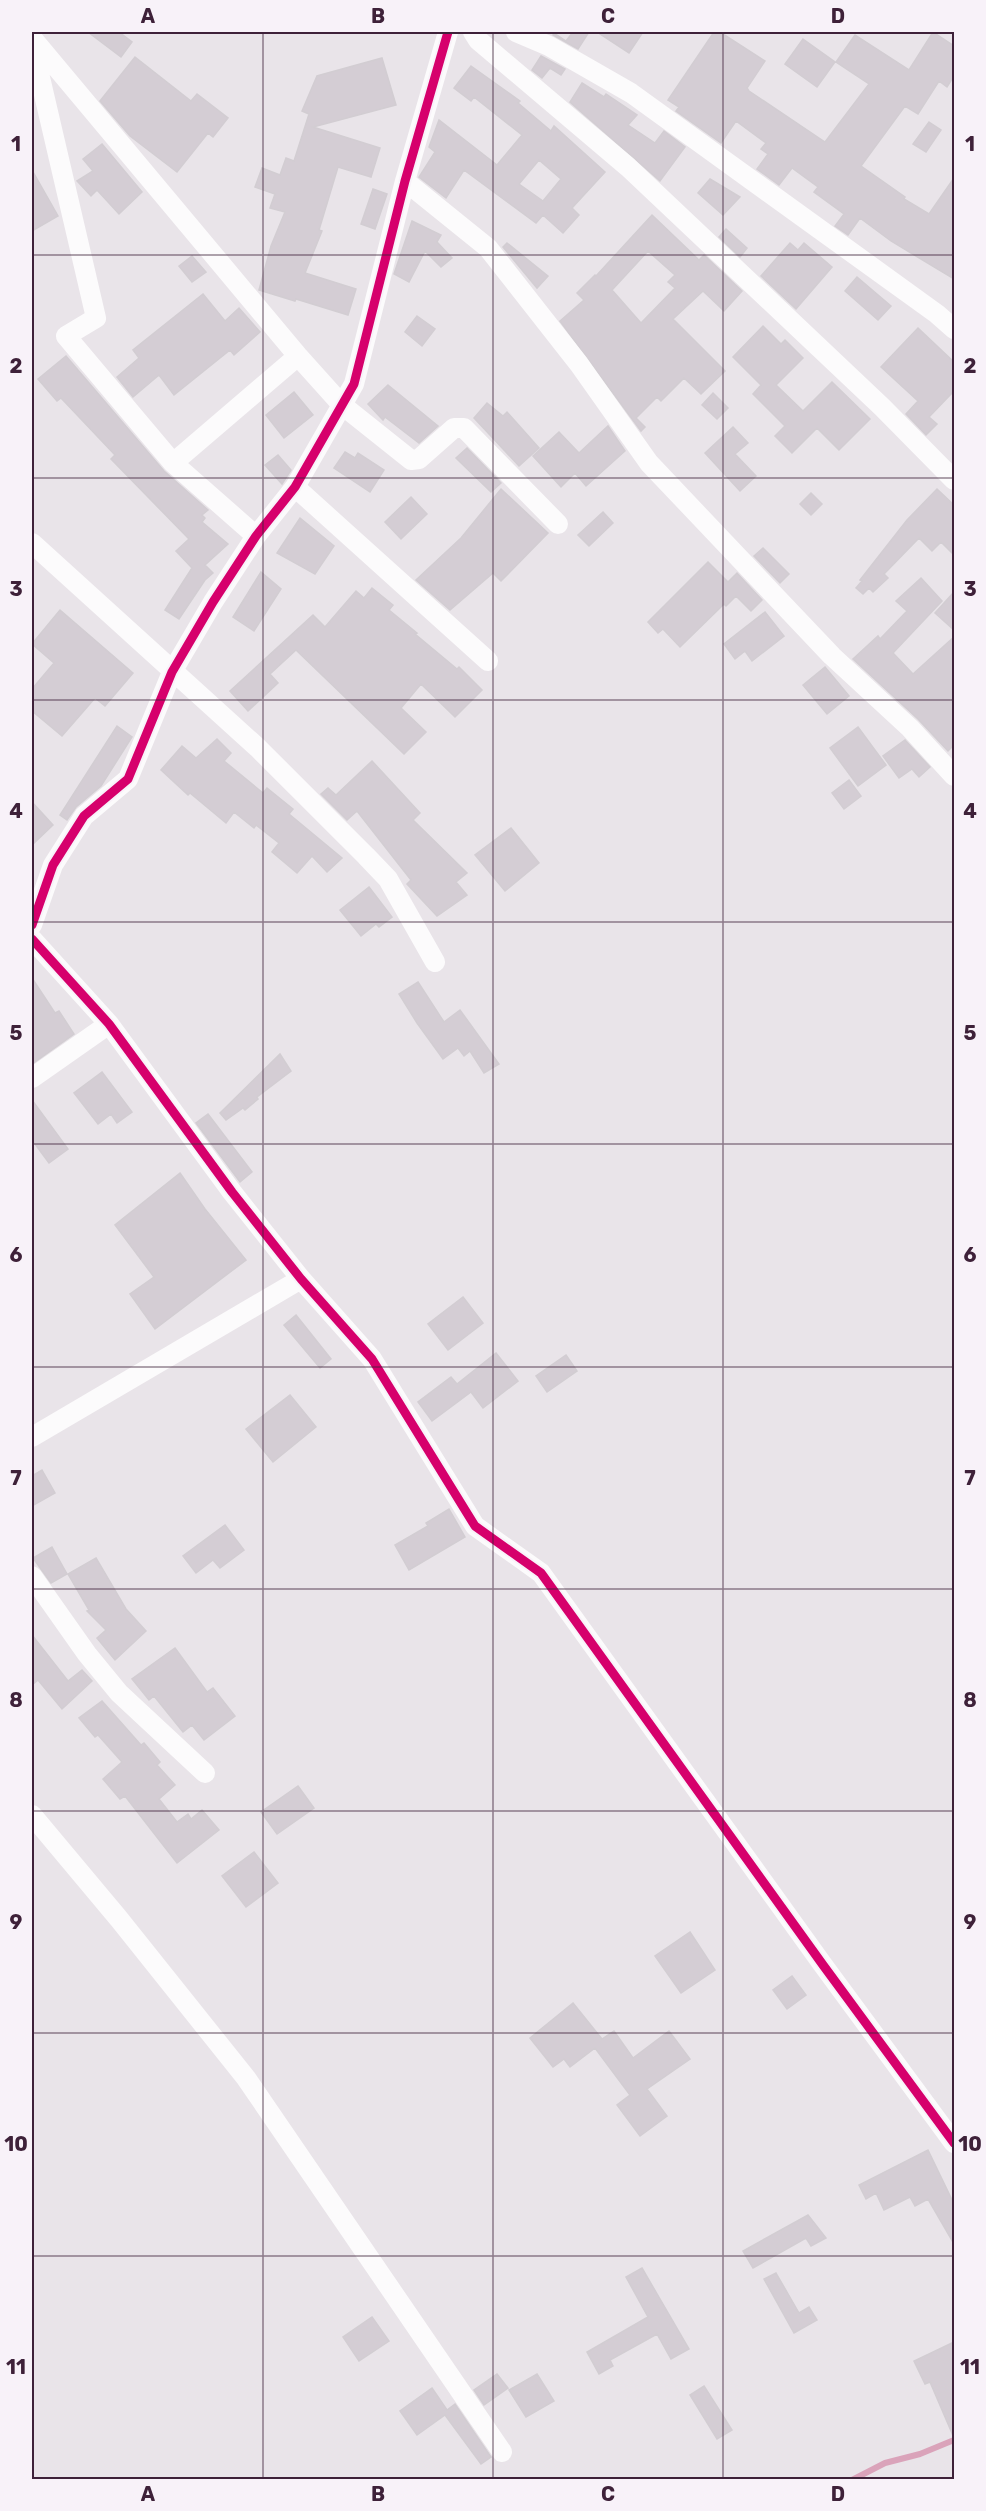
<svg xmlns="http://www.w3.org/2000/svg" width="986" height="2511" font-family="Rubik,sans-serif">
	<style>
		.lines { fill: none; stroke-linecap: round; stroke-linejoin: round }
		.stream { stroke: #daa3ba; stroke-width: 6 }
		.building { fill: #d4cdd4; stroke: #d2cdd2; stroke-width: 1.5; fill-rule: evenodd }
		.street { stroke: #fcfbfc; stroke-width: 20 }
		.cycleway-casing { stroke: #f8f2f9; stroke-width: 13 }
		.cycleway { stroke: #d6006c; stroke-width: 9 }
		.grid { fill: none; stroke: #3e2139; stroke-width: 1.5; stroke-opacity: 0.55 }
		.neatline { fill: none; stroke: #3e2139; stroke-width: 2 }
		.grid-label { font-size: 20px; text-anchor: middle; font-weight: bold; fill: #3e2139 }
	</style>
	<rect width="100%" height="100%" fill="#e9e4e9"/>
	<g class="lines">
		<path class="stream" d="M852 2480 885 2463 920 2454 954 2440"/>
	</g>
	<path class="building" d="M88 32H119L132 42 121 57Z
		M573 32H589L578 49 553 35 554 33 566 41Z
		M597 32H643L629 53Z
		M714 32H720L765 61 747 88 749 91 825 142 869 84 836 62 855 35 909 70 933 32 954 46V76L947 87 939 81 918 114 905 106 861 166 905 197 904 199 929 214 954 178V279L891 241 860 218 848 235 835 226 844 214 814 192 818 187 792 168 779 185 757 169 768 154 761 149 766 143 736 121 721 143 676 111 679 107 668 100Z
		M803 39 835 62 817 87 785 64Z
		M541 56 565 69 561 75 550 68 542 78 532 70Z
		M135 57 191 101 197 94 228 118 213 137 208 133 177 172 130 136 100 101Z
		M382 58 396 105 313 127 380 148 371 177 338 167 319 230 322 231 305 273 356 289 348 315 296 299 295 301 259 290 271 246 285 212 270 208 275 194 255 187 262 168 280 175 286 158 294 161 309 114 302 111 317 76Z
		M471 66 520 101 518 103 551 131 554 126 605 172 572 208 579 215 563 233 543 215 536 223 464 170 446 198 419 177 435 152 429 147 439 120 497 165 522 135 474 97 471 101 454 88ZM539 160 561 179 543 201 519 184Z
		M582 83 604 97 606 94 637 115 628 125 655 143 664 131 685 147 660 181 570 102Z
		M929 122 941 130 926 152 913 144Z
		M102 144 142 192 119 214 97 190 91 196 77 181 93 171 83 159Z
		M32 170 58 216 32 231Z
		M710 179 740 197 723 215 698 193Z
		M373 189 387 194 375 229 361 224Z
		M652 215 699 260 704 255 742 291 724 311 703 291 673 319 725 371 701 394 684 378 661 401 657 397 636 418 645 427 641 431 560 321 584 300 577 293 595 275 596 276ZM648 251 675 275 668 282 675 288 641 323 612 290Z
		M412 221 441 235 437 242 452 258 441 267 425 251 409 282 394 274Z
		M726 229 747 248 740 257 719 237Z
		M507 243 548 276 537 288 503 247Z
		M790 243 798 250 804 243 832 267 796 309 761 276Z
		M192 256 206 272 192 282 179 266Z
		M857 277 891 306 878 320 845 291Z
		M203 294 225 321 239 308 260 332 234 355 230 350 174 395 159 375 133 397 117 377 139 358 133 350Z
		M417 316 435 329 422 346 405 332Z
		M763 326 781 344 785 340 803 358 776 385 803 411 832 382 870 419 839 450 817 428 792 453 775 436 785 426 753 394 761 385 733 357Z
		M918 328 954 362V391L929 417 937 424 926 435 906 414 918 401 881 367Z
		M66 356 164 471 208 510 202 515 205 518 202 522 228 544 205 565 213 573 205 580 179 619 165 610 192 568 176 551 189 539 111 459 115 455 61 398 57 401 38 379Z
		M388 385 438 426 419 443 385 417 383 420 368 404Z
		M294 392 313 415 284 438 266 415Z
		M713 393 728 408 717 419 702 405Z
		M487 403 503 416 507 412 539 448 519 466 474 418Z
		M608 426 625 451 586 486 575 473 561 487 533 456 559 432 579 453Z
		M733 427 748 443 735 454 756 476 740 491 705 453Z
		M467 448 501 483 491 492 456 458Z
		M345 452 355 458 358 453 384 470 370 492 334 468Z
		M278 455 291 470 282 484 265 465Z
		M501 489 548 533 501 581 493 573 450 610 416 580 461 538Z
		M937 489 954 505V555L941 542 932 551 919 538 884 574 888 578 873 592 869 588 863 594 856 588 862 581 860 580 907 520Z
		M811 493 822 504 811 515 800 504Z
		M411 497 427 514 401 539 385 522Z
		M603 512 613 523 589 546 578 535Z
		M300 518 334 546 315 574 277 553Z
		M763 548 789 574 780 583 754 556Z
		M708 562 728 582 737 573 762 600 751 611 736 596 726 606 724 604 680 647 663 629 658 633 648 622Z
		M261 572 281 589 254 631 233 617Z
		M921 578 942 601 893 653 913 674 954 637V745L948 751 918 719 853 659 878 636 880 639 907 611 896 601Z
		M372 588 393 605 389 610 417 633 415 634 457 669 459 667 482 690 455 717 421 684 401 708 426 732 404 754 296 650 270 674 278 683 248 711 230 691 313 615 325 627 356 591 364 598Z
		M954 592V630L935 613Z
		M60 610 133 673 105 706 95 698 62 736 32 711V689L54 663 32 644Z
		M765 612 784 636 752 661 745 651 735 659 724 644Z
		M825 667 849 696 827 714 803 685Z
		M117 726 132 737 101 786 76 807 67 820 60 815Z
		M858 727 886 765 858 786 830 748Z
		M217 739 231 753 224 761 263 793 267 788 293 809 289 814 342 858 327 872 312 856 297 873 272 852 279 843 256 825 254 828 234 812 226 823 190 793 188 795 161 770 182 746 196 758Z
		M905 740 930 767 919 777 912 769 899 778 883 756Z
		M372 761 420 813 413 820 467 873 456 882 467 895 437 916 407 884 411 880 357 811 347 820 321 794 328 788 336 795Z
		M849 780 861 796 844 809 832 793Z
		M32 802 53 825 32 845Z
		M511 828 539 863 505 891 475 855Z
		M369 887 392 917 379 927 376 924 361 936 340 910Z
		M32 978 55 1013 59 1011 74 1034 32 1064Z
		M418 982 444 1022 460 1010 499 1064 484 1073 470 1051 464 1056 458 1048 443 1059 417 1023 399 994Z
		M280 1054 291 1071 257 1097 258 1099 245 1110 243 1108 226 1120 220 1113Z
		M102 1072 132 1112 117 1123 111 1114 98 1124 74 1093Z
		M32 1100 68 1149 49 1163 32 1140Z
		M208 1114 252 1172 240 1182 196 1123Z
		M180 1173 205 1209 246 1260 155 1329 130 1294 154 1277 115 1225Z
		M463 1297 483 1323 448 1350 428 1324Z
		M296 1315 331 1359 320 1368 284 1325Z
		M496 1353 518 1381 483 1408 471 1392 432 1421 418 1402 451 1377 457 1384Z
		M566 1355 577 1371 547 1392 536 1376Z
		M290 1395 316 1427 273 1462 246 1429Z
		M42 1470 55 1493 32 1506V1476Z
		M449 1509 465 1537 409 1570 395 1545 428 1526 426 1523Z
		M225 1525 244 1550 220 1568 213 1560 196 1573 183 1556Z
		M52 1547 67 1574 51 1583 33 1558Z
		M96 1558 126 1609 146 1631 115 1660 97 1638 106 1630 87 1611 89 1610 68 1574Z
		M32 1635 68 1681 82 1670 92 1681 62 1709 38 1680 32 1685Z
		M175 1648 207 1692 213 1688 235 1716 204 1740 192 1725 183 1732 154 1696 149 1700 132 1679Z
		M102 1701 141 1745 144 1743 160 1762 157 1765 175 1785 159 1799 177 1822 188 1814 191 1819 202 1810 219 1830 177 1863 125 1796 120 1799 103 1779 122 1762 98 1735 95 1737 79 1718Z
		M298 1786 314 1808 277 1834 261 1812Z
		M254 1852 278 1883 246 1907 222 1876Z
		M690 1932 715 1970 681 1993 655 1956Z
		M792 1976 806 1995 787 2009 773 1990Z
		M573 2003 602 2039 614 2031 633 2058 669 2031 690 2059 647 2089 667 2116 640 2136 617 2105 630 2095 595 2048 570 2067 564 2059 553 2067 530 2038Z
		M928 2150 954 2204V2244L928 2199 915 2206 910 2197 884 2210 876 2193 866 2199 859 2185Z
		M808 2215 826 2238 811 2246 806 2238 753 2268 743 2251Z
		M642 2268 689 2349 671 2359 657 2334 610 2360 613 2366 599 2374 587 2352 648 2317 626 2277Z
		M776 2273 799 2313 809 2307 817 2320 794 2333 764 2279Z
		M372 2317 389 2341 359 2361 343 2337Z
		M954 2342V2438L930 2382 925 2384 914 2361Z
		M497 2374 508 2388 484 2405 474 2390Z
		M537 2374 554 2401 526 2417 509 2390Z
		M704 2386 732 2430 717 2439 690 2395Z
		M432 2388 447 2410 455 2404 491 2457 481 2464 445 2415 417 2435 400 2411Z"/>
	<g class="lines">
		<path class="street" d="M473 32 478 40 628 167 882 407 954 480
			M516 32 549 46 631 93 937 314 954 329
			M32 38 298 356 342 405 411 460 419 459 454 428H464L558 524
			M32 43 96 318 66 336 173 463 256 536
			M405 181 488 248 579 364 649 463 832 656 910 728 954 776
			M173 463 298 356
			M295 487 488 661
			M32 543 258 748 366 856 388 879 435 962
			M32 925 53 865 84 816 128 779 172 672 213 602 256 536 295 487 354 384 405 181 448 32
			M32 939 109 1024 232 1192 301 1279 372 1359 475 1526 541 1573 823 1965 954 2143
			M32 1078 109 1024
			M32 1437 301 1279
			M32 1576 87 1654 119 1693 205 1773
			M32 1815 119 1919 246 2078 502 2452"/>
		<g class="cycleway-casing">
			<path id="cycleway" d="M32 925 53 865 84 816 128 779 172 672 213 602 256 536 295 487 354 384 405 181 448 32
				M32 939 109 1024 232 1192 301 1279 372 1359 475 1526 541 1573 823 1965 954 2143"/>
		</g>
		<use href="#cycleway" class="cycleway"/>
	</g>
	<path class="grid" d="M263 32V2480M493 32V2480M723 32V2480M32 255H954M32 478H954M32 700H954M32 922H954M32 1144H954M32 1367H954M32 1589H954M32 1811H954M32 2033H954M32 2256H954"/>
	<rect width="986" height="2511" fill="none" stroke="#f8f2f9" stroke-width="66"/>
	<rect x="33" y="33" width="920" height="2445" class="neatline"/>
	<g class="grid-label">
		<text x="148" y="23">A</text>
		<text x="378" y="23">B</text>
		<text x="608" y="23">C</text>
		<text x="838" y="23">D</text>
		<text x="16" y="151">1</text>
		<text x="970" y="151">1</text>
		<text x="16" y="373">2</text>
		<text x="970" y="373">2</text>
		<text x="16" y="596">3</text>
		<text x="970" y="596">3</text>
		<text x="16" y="818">4</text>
		<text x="970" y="818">4</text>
		<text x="16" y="1040">5</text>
		<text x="970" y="1040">5</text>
		<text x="16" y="1262">6</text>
		<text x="970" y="1262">6</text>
		<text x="16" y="1485">7</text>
		<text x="970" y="1485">7</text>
		<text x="16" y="1707">8</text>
		<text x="970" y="1707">8</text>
		<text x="16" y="1929">9</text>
		<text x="970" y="1929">9</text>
		<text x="16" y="2151">10</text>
		<text x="970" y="2151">10</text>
		<text x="16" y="2374">11</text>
		<text x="970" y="2374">11</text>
		<text x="148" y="2501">A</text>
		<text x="378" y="2501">B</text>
		<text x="608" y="2501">C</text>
		<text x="838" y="2501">D</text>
	</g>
</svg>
